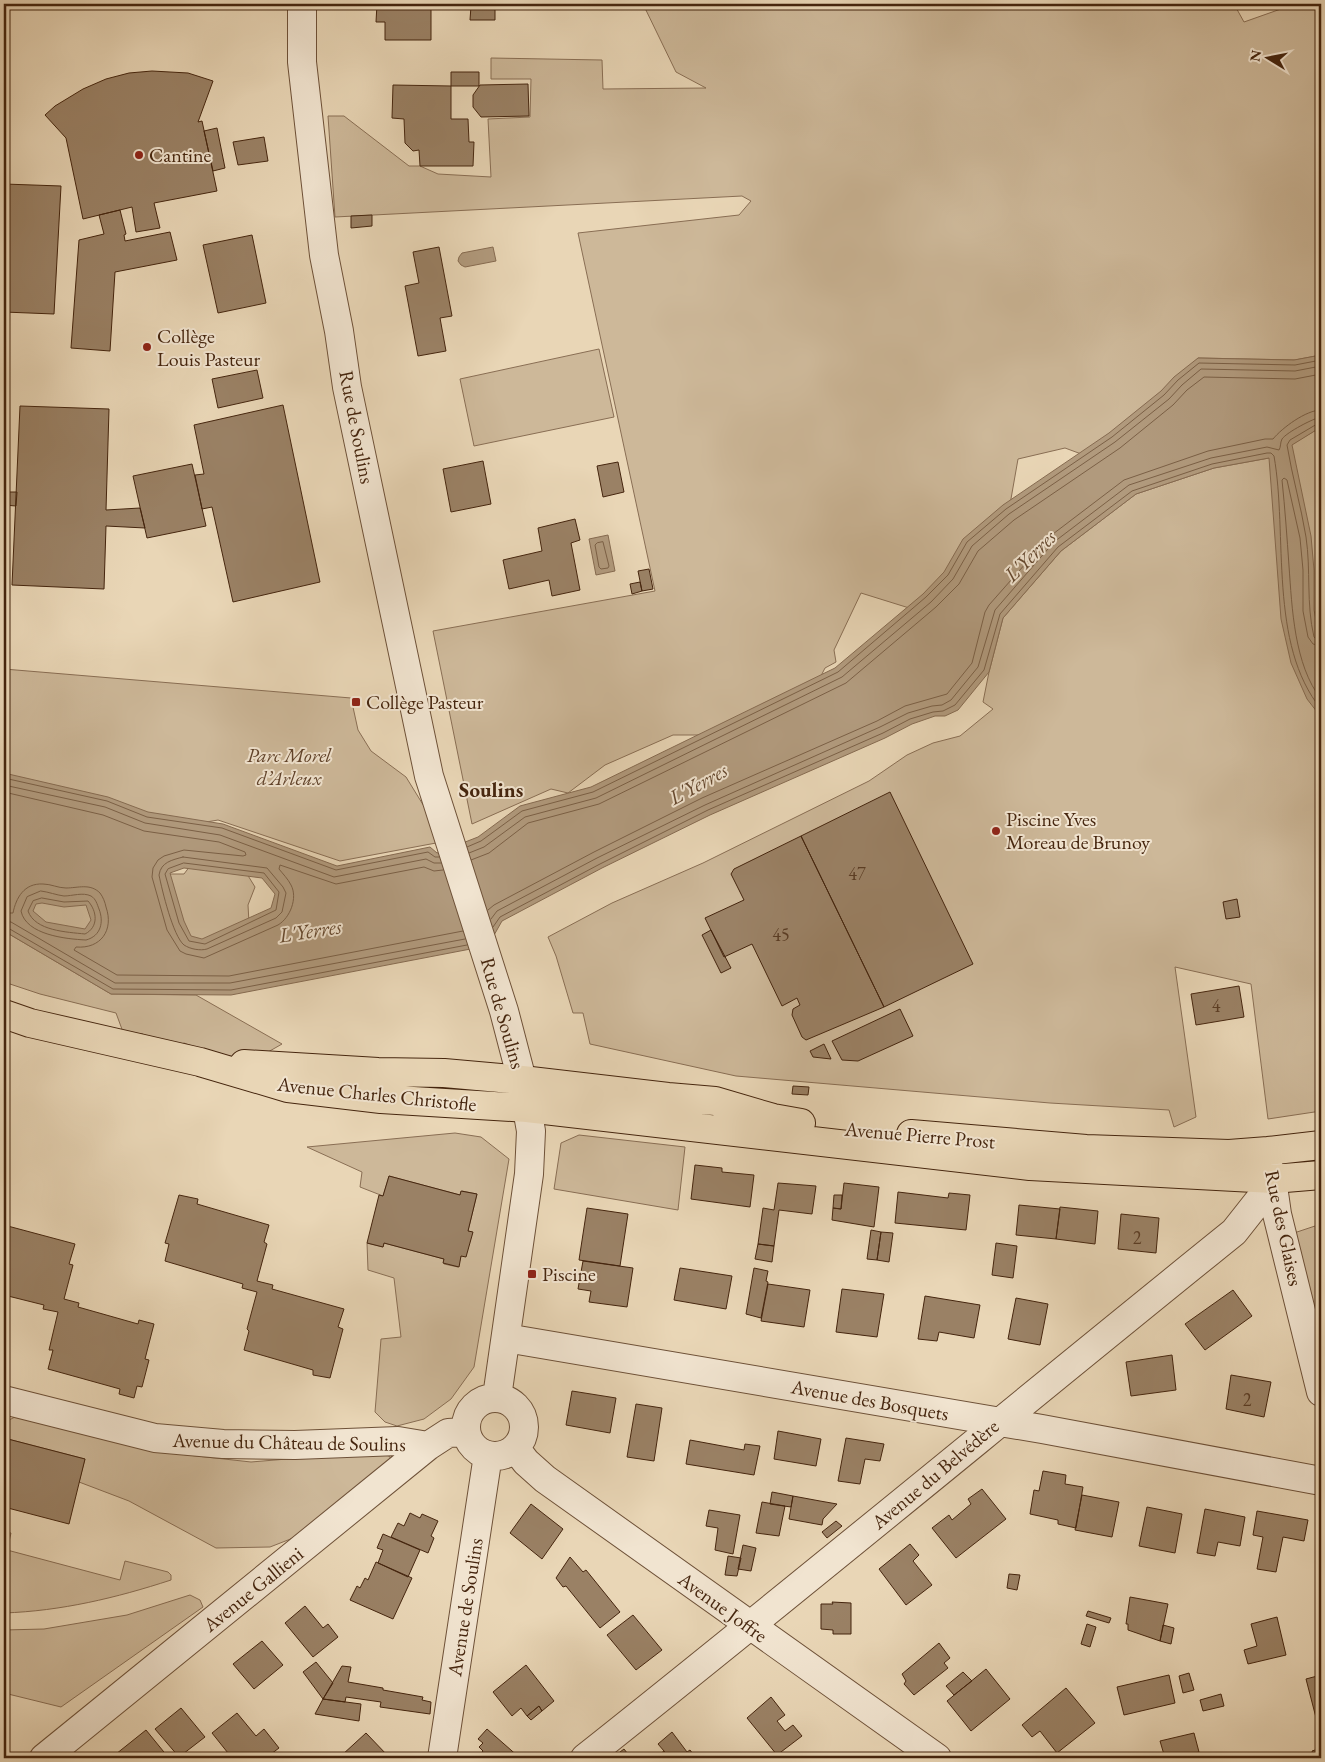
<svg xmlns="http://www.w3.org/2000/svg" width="1325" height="1762" font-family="'EB Garamond',serif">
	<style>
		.green { fill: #cdb899; stroke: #896e54 }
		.water { fill: #b19a7d; stroke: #866b51; fill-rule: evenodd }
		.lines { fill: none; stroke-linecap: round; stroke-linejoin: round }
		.shore { stroke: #7b6046; stroke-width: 1 }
		.building { fill: #9a8165; stroke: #45250e }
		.minor-casing { stroke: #6e5138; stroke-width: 30 }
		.major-casing { stroke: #45250e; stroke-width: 30 }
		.minor { stroke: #f1e4d0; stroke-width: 28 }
		.major { stroke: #e9d6b6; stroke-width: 28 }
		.poi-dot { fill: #8f2418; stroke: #f1e4d0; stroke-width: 2 }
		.labels { text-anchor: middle; stroke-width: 4; stroke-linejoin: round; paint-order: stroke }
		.number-label { font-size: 18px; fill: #5a3c24 }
		.poi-label { font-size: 20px; fill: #45250e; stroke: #f1e4d0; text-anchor: start }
		.street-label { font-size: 20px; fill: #45250e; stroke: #f1e4d0 }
		.park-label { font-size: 20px; font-style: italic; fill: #60422a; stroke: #f1e4d0 }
		.water-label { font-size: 21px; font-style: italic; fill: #65482f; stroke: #f1e4d0 }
		.neighbourhood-label { font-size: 21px; font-weight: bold; fill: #45250e; stroke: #f1e4d0 }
	</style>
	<rect width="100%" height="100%" fill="#e9d6b6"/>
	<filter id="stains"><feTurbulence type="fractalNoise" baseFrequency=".004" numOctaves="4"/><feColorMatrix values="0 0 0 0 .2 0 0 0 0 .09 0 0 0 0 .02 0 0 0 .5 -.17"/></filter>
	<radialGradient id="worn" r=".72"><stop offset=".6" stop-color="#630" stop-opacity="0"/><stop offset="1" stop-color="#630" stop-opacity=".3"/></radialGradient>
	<path class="green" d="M643 4H1234L1244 22 1295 4H1321V355L1295 360 1198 358 1103 462 1065 448 1018 459 1005 533 922 612 861 593 834 650 836 662 825 668 802 713 756 735H673L605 765 568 793 551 789 472 824 433 631 655 591 578 233 739 215 751 201 742 196 335 217 328 116H344L409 166H420L438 174 491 177 488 119 530 117 531 79H491V58L602 60 603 89 706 88 676 72Z
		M599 349 614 417 474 446 460 379Z
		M1321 427V1111L1268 1119 1251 984 1175 967 1196 1117 1174 1127 1169 1110 1050 1103 736 1076 590 1044 583 1013H573L556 956 548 937 612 903 703 863 869 781 907 755 933 743 960 736 993 709 983 702 989 672 1003 618 1061 551 1136 494 1214 468 1269 458Z
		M4 669 351 698 358 730 371 751 406 777 430 816 436 843 340 861 218 820 154 831 4 816Z
		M190 866 247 874 255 887 248 905 249 923 192 959 169 874H184Z
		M30 893 89 904 105 919 87 936 34 921Z
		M4 931 111 994 196 995 282 1044 254 1060 211 1053 184 1043 169 1049 154 1045 143 1034 123 1032 116 1013 40 994 4 982Z
		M455 1133 481 1137 509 1159 474 1367 451 1399 424 1419 397 1426 385 1422 375 1412 381 1339 401 1337 394 1278 368 1270 367 1243 383 1247 384 1243 444 1259V1264L458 1267 461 1256 472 1232 468 1231 477 1194 462 1191 460 1195 389 1176 383 1196 360 1187 362 1172 307 1147Z
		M579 1135 685 1147 678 1210 554 1189 561 1143Z
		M1321 1224V1308L1313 1305 1294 1233Z
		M15 1417 179 1454 251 1462 359 1453 388 1455 392 1460 306 1533 270 1547 216 1548 129 1501 79 1482 85 1459 4 1438 9 1420Z
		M4 1532 11 1533 7 1550 120 1580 125 1561 168 1572 171 1575V1580C116 1598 61 1611 4 1613Z
		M190 1595 200 1600 203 1607 61 1707 4 1693V1630L44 1629 127 1615Z"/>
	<path class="water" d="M493 247 496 261 465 267 461 265 458 261 459 257 462 253Z
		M1321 355V427L1292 445 1311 536 1314 570V610L1321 644V717L1307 699 1291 663 1281 619 1269 458 1214 468 1136 494 1061 551 1003 618 989 672 958 710 945 716H935L912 724 885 738 710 815 602 868 502 921 489 944 481 947 231 995 111 994 4 931V773L108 797 148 812 223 824 337 866 430 847 437 853 478 837 520 806 591 787 835 668 923 594 944 572 963 539 1003 505 1109 433 1161 391 1174 377 1198 358 1294 360ZM184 868 262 878 275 894 271 908 202 939 191 936 184 921 170 873ZM42 903 64 907 86 905 91 920 85 929 46 922 33 911 36 904Z
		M608 535 615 571 596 575 589 539Z"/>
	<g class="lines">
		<path class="shore" d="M1321 424H1317L1290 440 1287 445C1292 476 1301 506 1306 537 1311 570 1306 604 1314 637L1317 640H1321
			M603 542 609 566 608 568 601 569 599 567 595 545 597 543Z
			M1321 646 1313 644 1308 637 1303 611V570L1300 538 1287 480 1284 478 1282 480C1285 509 1287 537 1289 566 1292 607 1294 665 1321 699
			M4 778 107 801 147 817 222 828 336 870 428 852 435 857H439
			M4 785 105 807 145 823 220 835 334 877 426 859 434 863H441
			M4 792 103 815 144 831 219 842 245 852 246 855 243 856 184 850 164 856 158 860 153 868 152 877 167 930 180 951 186 954 204 958 278 925C290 918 298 898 291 885 288 879 283 874 279 869L280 865 336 884 424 867 434 871 443 870
			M467 847 481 841 522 811 593 792 838 672 926 597 948 575 967 542 1006 509 1112 437 1164 395 1178 380 1199 363 1295 365 1321 360
			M469 853 484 847 525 817 596 798 842 677 931 602 953 579 972 546 1009 514 1115 442 1169 399 1182 385 1201 369 1295 371 1321 366
			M183 857 267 868 283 887 286 893 282 912 276 918 207 949C200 951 190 949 184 945 173 936 162 890 159 875 161 862 172 860 183 857Z
			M471 860 489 853 528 823 599 804 846 683 936 607 959 584 978 551 1014 520 1120 448 1173 405 1187 390 1204 377 1295 379 1321 374
			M184 863 264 873 279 892 276 910 205 944 189 941 179 923 165 874 168 869Z
			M41 891C49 892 56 895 64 896 72 896 83 892 91 896 96 899 97 904 99 909 104 922 101 936 86 940 66 939 26 935 21 911L27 897Z
			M42 898 64 902 88 901C97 911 99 927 85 934 67 932 35 931 28 911L33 901Z
			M488 910 494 905 594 852 702 798 877 721 905 706 947 694 972 663 985 612 989 605 1049 537 1124 480 1208 451 1265 439H1273C1282 428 1306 410 1321 410
			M4 913H13C16 898 24 883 43 884 51 884 58 888 66 888 78 888 90 883 100 893 103 897 105 902 106 907 114 930 101 949 76 947L74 950 117 975 229 976 463 931
			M491 919 497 911 597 858 705 805 880 727 908 713 932 706 942 705 951 700 978 667 995 610 1054 542 1129 485 1211 458 1267 447 1279 450C1281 447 1280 443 1282 439 1287 432 1314 418 1321 417
			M4 921 11 922 115 983H230L465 939
			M4 927 8 928 113 989 231 990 467 945
			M493 927 500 917 600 864 708 810 883 733 910 719 933 712 943 711 955 705 984 670 1000 614 1058 547 1132 491 1212 464 1267 453H1271L1274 456C1288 535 1268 644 1321 709"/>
	</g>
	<path class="building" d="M377 4H431V40H385V22H376Z
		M471 6 495 7V20H470Z
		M152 71 188 73 213 81 198 122 202 121 217 191 154 203 160 228 136 232 132 207 83 219 66 138 45 115 55 106 83 89 106 79 129 73Z
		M451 72H479V86H451Z
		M528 84 529 116 481 117 473 107V95L480 85Z
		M393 85 451 86V119H468L469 142H474L473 166H420L419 150 413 151 405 143 404 119 392 118Z
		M217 128 225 168 213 171 204 131Z
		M264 137 268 161 238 165 233 142Z
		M4 184 61 186 54 314 4 312Z
		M120 210 126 234 124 235 125 241 170 232 177 260 115 272 110 351 71 348 79 240 104 234 99 215Z
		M372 215V226L351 228V216Z
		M252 235 266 303 218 313 203 245Z
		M439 247 452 316 440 318 446 351 418 356 405 286 419 283 413 252Z
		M257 370 263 398 218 408 212 379Z
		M283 405 320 582 233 602 212 507 202 509 195 475 204 474 194 425Z
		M20 406 109 409 106 510 140 508 145 528 106 526 104 589 12 585Z
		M483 461 491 504 451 512 443 469Z
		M618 462 624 492 603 497 597 466Z
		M192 464 206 526 147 538 133 476Z
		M4 492H17L16 506 4 505Z
		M575 519 580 540 571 543 580 590 552 596 549 580 509 589 503 560 542 551 538 528Z
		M649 569 653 589 642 591 638 571Z
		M640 582 642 591 632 594 630 584Z
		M890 792 973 964 884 1007 801 836Z
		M801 836 884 1007 806 1040 802 1037 792 1015 793 1009 800 1005 797 998 782 1006 752 944 724 957 705 918 744 900 731 874 734 869Z
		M1237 899 1240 917 1226 919 1223 902Z
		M711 930 731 968 721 973 702 935Z
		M1239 986 1244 1017 1196 1025 1191 994Z
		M900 1009 913 1036 858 1061 842 1060 832 1041Z
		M824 1044 831 1059 813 1057 810 1051Z
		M793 1086 809 1087 808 1095 792 1094Z
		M695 1165 722 1168V1172L754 1175 750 1207 691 1199Z
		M389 1176 460 1195 461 1191 477 1194 468 1231 473 1232 466 1257 461 1256 459 1267 443 1263 444 1259 384 1243 383 1247 367 1243 379 1195 383 1196Z
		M778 1183 816 1186 812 1214 779 1210 774 1246 758 1244 763 1208 774 1210Z
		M844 1183 879 1187 874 1227 832 1220 833 1208 841 1209Z
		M898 1192 948 1198 949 1193 970 1195 966 1230 895 1223Z
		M179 1195 198 1199 197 1204 269 1225 264 1242 267 1244 257 1281 273 1285 272 1289 344 1309 338 1327 343 1329 330 1378 313 1375V1370L244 1350 249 1331 247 1329 257 1292 242 1288 243 1284 165 1261 169 1244 165 1243Z
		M834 1195H842L841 1209 833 1208Z
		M1019 1205 1060 1209 1056 1239 1016 1235Z
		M1060 1207 1098 1211 1095 1244 1056 1239Z
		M587 1208 628 1214 620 1266 579 1260Z
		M1121 1214 1159 1218 1156 1253 1118 1249Z
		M4 1225 75 1244 69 1264 73 1265 64 1299 79 1303 78 1307 138 1324 139 1320 154 1324 145 1359 149 1360 142 1387 137 1386 134 1398 119 1394 120 1389 48 1369 53 1350H49L58 1312 43 1309 44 1305 4 1295Z
		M871 1230 881 1232 877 1260 867 1259Z
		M881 1232 893 1233 889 1262 877 1260Z
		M996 1243 1017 1246 1013 1278 992 1275Z
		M758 1244 774 1246 772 1262 755 1259Z
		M583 1261 633 1268 627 1307 589 1302 591 1291 578 1289Z
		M680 1268 732 1276 726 1309 674 1300Z
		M754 1268 768 1271 766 1281 768 1282 761 1318 746 1314Z
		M768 1284 810 1290 804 1327 761 1321Z
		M842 1289 884 1294 877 1337 836 1332Z
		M1233 1290 1252 1316 1205 1350 1185 1324Z
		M925 1296 980 1305 974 1338 939 1332 937 1341 918 1339Z
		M1016 1298 1048 1304 1040 1345 1008 1339Z
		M1172 1355 1176 1390 1131 1396 1126 1362Z
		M1231 1375 1271 1382 1264 1417 1226 1409Z
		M572 1391 616 1398 610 1433 566 1425Z
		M636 1404 662 1408 654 1461 627 1457Z
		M778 1431 821 1439 816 1466 774 1459Z
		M4 1438 85 1459 69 1524 4 1507Z
		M846 1438 884 1444 880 1461 865 1459 860 1484 838 1481Z
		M690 1440 744 1450 745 1444 760 1446 754 1475 686 1464Z
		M1043 1471 1066 1475 1065 1484 1083 1487 1076 1528 1058 1524V1520L1030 1514 1034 1490 1039 1491Z
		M982 1489 1006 1519 956 1558 932 1528 949 1515 952 1520 971 1504 968 1499Z
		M772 1492 793 1496 791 1507 770 1504Z
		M1082 1495 1119 1502 1112 1537 1075 1530Z
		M793 1496 820 1501 837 1504 823 1519 822 1525 789 1519Z
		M762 1502 785 1506 779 1536 756 1533Z
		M531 1504 563 1529 542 1559 510 1533Z
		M1147 1507 1182 1514 1175 1553 1139 1546Z
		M1205 1509 1245 1517 1240 1546 1218 1542 1215 1556 1197 1553Z
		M709 1510 740 1515 733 1554 715 1550 718 1528 706 1526Z
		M1257 1511 1308 1520 1304 1541 1283 1537 1276 1572 1257 1569 1263 1537 1253 1535Z
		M410 1513 420 1518 422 1514 438 1521 431 1536 434 1538 428 1553 391 1537 398 1523 404 1526Z
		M836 1521 842 1526 827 1538 822 1532Z
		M383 1534 420 1550 408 1577 378 1563 383 1550 377 1548Z
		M910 1544 919 1555 913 1561 932 1585 906 1605 879 1569Z
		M743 1545 756 1548 751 1571 738 1569Z
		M728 1556 741 1558 737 1576 725 1575Z
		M570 1557 583 1572 586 1570 620 1612 600 1628 566 1586 563 1587 556 1578Z
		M376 1562 412 1578 393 1619 350 1600 357 1586 360 1588 365 1578 368 1580Z
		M1009 1574 1020 1575 1017 1590 1007 1588Z
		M1130 1597 1168 1604 1160 1641 1128 1630V1624H1126Z
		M832 1602 851 1603V1634H833V1630L821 1629V1604H833Z
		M305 1606 323 1628 328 1624 338 1637 313 1657 285 1623Z
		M1088 1611 1111 1618 1109 1623 1086 1616Z
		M633 1615 662 1650 636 1670 607 1635Z
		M1277 1617 1286 1655 1248 1664 1244 1650 1257 1646 1251 1624Z
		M1087 1624 1096 1627 1090 1647 1081 1644Z
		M1163 1625 1174 1628 1171 1644 1160 1641Z
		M262 1641 283 1665 254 1689 233 1664Z
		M939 1643 950 1658 944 1663 948 1668 914 1695 904 1684 906 1681 902 1674Z
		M316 1662 333 1683 323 1699 303 1672Z
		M526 1665 554 1701 542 1711 539 1706 527 1716 521 1708 512 1716 493 1692Z
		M342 1666 351 1667 348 1682 383 1688V1690L423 1697 422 1700 431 1702 430 1714 380 1707 381 1702 346 1697 345 1702 323 1699Z
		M986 1669 1010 1699 971 1731 947 1701Z
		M963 1672 972 1681 954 1695 946 1686Z
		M1189 1673 1194 1690 1183 1693 1179 1676Z
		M1169 1675 1175 1703 1124 1715 1117 1687Z
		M1321 1675V1737L1306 1679Z
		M1066 1688 1095 1723 1057 1753 1040 1731 1032 1737 1022 1725Z
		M1221 1694 1224 1706 1203 1711 1200 1700Z
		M771 1697 785 1715 777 1721 785 1731 793 1725 802 1736 777 1755 747 1718Z
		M323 1699 361 1704 359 1721 315 1714Z
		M539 1706 542 1711 531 1720 527 1716Z
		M181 1708 205 1737 179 1757 155 1729Z
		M237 1713 256 1736 264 1729 279 1748 271 1754 275 1758H232L212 1733Z
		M487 1729 520 1758H480L478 1757 483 1751 479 1747 483 1743 478 1739Z
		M146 1730 168 1757 166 1758H119L116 1754Z
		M672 1732 687 1752 690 1750 696 1758H670L658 1744Z
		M366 1733 388 1756 386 1758H345L342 1755Z
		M1194 1733 1199 1752 1173 1758H1165L1160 1741Z
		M1321 1748V1758H1314L1312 1751Z
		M624 1749 631 1758H612Z
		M664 1751 670 1758H663L660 1754Z"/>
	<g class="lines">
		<g class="minor-casing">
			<path id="minor" d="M302 4V62L324 255 339 331 347 387 429 776 504 1011 522 1080 531 1131 529 1174 497 1397
				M1271 1172 1277 1214 1321 1392
				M506 1338 1042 1429 1321 1481
				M466 1427a29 29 0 1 1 58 0a29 29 0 1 1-58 0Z
				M4 1400 155 1438 223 1444 295 1445 398 1441 428 1446
				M516 1449 526 1462 545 1479 937 1758
				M44 1758 428 1446 448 1433 466 1432
				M442 1758 488 1455
				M585 1758C803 1585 1017 1407 1234 1232L1264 1194 1273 1179"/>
		</g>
		<g class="major-casing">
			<path id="major" d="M4 1014 30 1023 200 1062 288 1088 381 1099 527 1108 1030 1166 1273 1179 1321 1175
				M244 1064 378 1072 444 1073 522 1080 668 1097 715 1101 773 1118 801 1123
				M911 1134 1086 1149 1229 1154 1268 1151 1321 1145"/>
		</g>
		<use href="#minor" class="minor"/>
		<use href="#major" class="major"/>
	</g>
	<g class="poi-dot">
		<circle cx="139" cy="155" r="5"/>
		<circle cx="147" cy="347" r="5"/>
		<rect x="351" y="697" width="10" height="10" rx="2.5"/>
		<circle cx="996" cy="831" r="5"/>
		<rect x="527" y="1269" width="10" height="10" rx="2.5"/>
	</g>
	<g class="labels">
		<g class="number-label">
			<text x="857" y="880">47</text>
			<text x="781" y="941">45</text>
			<text x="1216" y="1012">4</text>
			<text x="1137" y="1244">2</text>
			<text x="1247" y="1406">2</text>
		</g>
		<g class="poi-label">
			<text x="149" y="162">Cantine</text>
			<text x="157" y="343">Collège<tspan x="157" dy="23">Louis Pasteur</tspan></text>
			<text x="366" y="709">Collège Pasteur</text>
			<text x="1006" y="826">Piscine Yves<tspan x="1006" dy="23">Moreau de Brunoy</tspan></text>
			<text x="542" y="1281">Piscine</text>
		</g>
		<g class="street-label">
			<text transform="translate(357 427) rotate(79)" y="7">Rue de Soulins</text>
			<text transform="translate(503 1013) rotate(74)" y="7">Rue de Soulins</text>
			<text transform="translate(377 1094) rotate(6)" y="7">Avenue Charles Christofle</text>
			<text transform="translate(920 1135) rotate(5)" y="7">Avenue Pierre Prost</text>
			<text transform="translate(1284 1228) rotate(78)" y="7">Rue des Glaises</text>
			<text transform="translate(870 1400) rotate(10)" y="7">Avenue des Bosquets</text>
			<text transform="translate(289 1442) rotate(1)" y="7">Avenue du Château de Soulins</text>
			<text transform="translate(935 1474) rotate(-40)" y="7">Avenue du Belvédère</text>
			<text transform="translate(253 1589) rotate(-39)" y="7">Avenue Gallieni</text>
			<text transform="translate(465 1607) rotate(-81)" y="7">Avenue de Soulins</text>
			<text transform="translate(723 1607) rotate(36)" y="7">Avenue Joffre</text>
		</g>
		<g class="park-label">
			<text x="289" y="762">Parc Morel<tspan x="289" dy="23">d’Arleux</tspan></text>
		</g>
		<g class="water-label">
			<text transform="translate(1030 556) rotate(-45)" y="7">L'Yerres</text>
			<text transform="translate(698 784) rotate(-29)" y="7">L'Yerres</text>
			<text transform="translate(310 931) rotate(-9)" y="7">L'Yerres</text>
		</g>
		<g class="neighbourhood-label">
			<text x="491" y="797">Soulins</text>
		</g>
	</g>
	<rect width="1325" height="1762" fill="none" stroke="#e9d6b6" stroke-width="20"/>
	<rect x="5" y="5" width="1315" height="1752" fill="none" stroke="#45250e" stroke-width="2.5"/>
	<rect x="10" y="10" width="1305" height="1742" fill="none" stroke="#45250e"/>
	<g transform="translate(1268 58) rotate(280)" stroke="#f1e4d0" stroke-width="4" paint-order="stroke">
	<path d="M0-4L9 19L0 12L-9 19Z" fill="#45250e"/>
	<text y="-8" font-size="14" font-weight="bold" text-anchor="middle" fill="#45250e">N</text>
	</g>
	<rect width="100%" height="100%" filter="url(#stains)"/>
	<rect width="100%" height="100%" fill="url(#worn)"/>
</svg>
